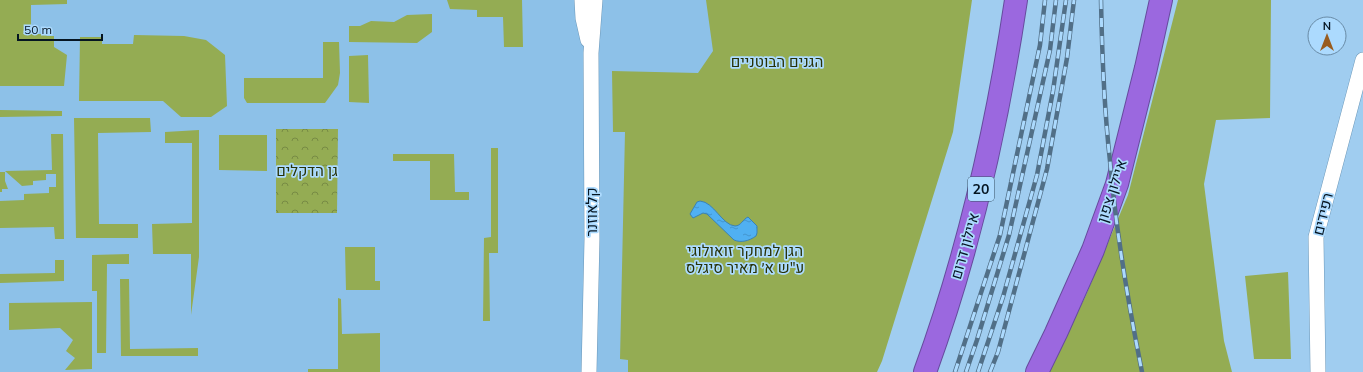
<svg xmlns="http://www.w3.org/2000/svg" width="1363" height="372" font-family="Mulish,Heebo,sans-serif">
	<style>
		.built { fill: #8dc1e8 }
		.green { fill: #94ac53 }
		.forest { fill: url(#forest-crowns) }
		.water { fill: url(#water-ripples); stroke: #3a82b4 }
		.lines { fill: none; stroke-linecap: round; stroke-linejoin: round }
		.tertiary-casing { stroke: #6b97b8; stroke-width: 16 }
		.motorway-casing { stroke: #664b9d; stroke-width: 24 }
		.tertiary { stroke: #fff; stroke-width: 15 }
		.motorway { stroke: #9b68df; stroke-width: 22 }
		.rail-casing { stroke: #516f87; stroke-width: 4.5 }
		.rail { stroke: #acdafe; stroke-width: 3; stroke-dasharray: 9; stroke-linecap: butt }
		.labels { text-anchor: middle; stroke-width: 3.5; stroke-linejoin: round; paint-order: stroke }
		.shield { fill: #acdafe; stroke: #375064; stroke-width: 1 }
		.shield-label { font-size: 14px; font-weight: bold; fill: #051522 }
		.park-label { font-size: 15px; fill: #273106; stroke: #acdafe }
		.street-label { font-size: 15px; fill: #051522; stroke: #acdafe }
	</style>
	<defs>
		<pattern id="forest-crowns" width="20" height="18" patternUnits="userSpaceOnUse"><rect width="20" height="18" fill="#94ac53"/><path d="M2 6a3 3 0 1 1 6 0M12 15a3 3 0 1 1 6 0" fill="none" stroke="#778b44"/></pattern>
		<pattern id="water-ripples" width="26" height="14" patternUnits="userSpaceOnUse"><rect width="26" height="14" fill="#50b0f2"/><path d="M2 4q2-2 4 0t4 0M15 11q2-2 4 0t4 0" fill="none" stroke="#4496cf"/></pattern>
	</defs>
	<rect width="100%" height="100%" fill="#a0cdf0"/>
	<path class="built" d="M0 0H949L820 372H0Z"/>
	<path class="green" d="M0 0H67V4L31 5V34H48L46 36H54V47L67 55 64 86H0Z
		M447 0H522L523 47H504L503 17H477V10L450 9Z
		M706 0H972L953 132 882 361 877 372H628V360L620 359 625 132H613L612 71 698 73 713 51Z
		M1178 0H1271L1270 118 1216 120 1204 184 1224 341 1232 372H1049L1086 295 1128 195Z
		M432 14V32L417 43 349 42V26H360L371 21 394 22 407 15Z
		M134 35 184 36 206 40 225 55 227 106 211 117H181L163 101H79L80 37H102V44H133Z
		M323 42H339L340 73 338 85 325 103H247L244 98V78H323Z
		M368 55 369 103 349 102V56Z
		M0 110 62 111V116L0 117Z
		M74 118H150L151 132 98 133 99 224H138V238H76Z
		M199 130V257L191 315V254H153L152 224 192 223V143H165V132Z
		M51 134H63L64 239H55L54 227 0 228V201L24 200V194L49 193V187H56V174H46V180L33 181V185L22 186 5 171 52 170Z
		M219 135H267V171L219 170Z
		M491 148H498V253H489L490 321H483L484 238 491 237Z
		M393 154H454L455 192H469V200H430V161H393Z
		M0 172H5V181L8 189H2V192H0Z
		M375 247V281H380V290H346L345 247Z
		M129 254V264H107L106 353H97V291H92V255Z
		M55 260H64V281L0 283V274L55 273Z
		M1288 272 1291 359H1254L1245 276Z
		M120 279H129L130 349 198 348V356H121Z
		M338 298 341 299 342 334 380 333V372H308V369H338Z
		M92 302V369L65 370 75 358 66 351 73 340 60 328 9 330V303Z"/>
	<path class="forest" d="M276 129H338L337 213H276Z"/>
	<path class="water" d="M700 201C714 202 722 225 735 226 741 226 743 219 748 217L757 226V233L756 236C749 241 741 243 734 240L707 214 703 213 693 218 690 214 697 202Z"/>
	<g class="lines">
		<g class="tertiary-casing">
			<path id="tertiary" d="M582 0 583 18 588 40
				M589 372 592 239 591 53 595 0
				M1318 372 1316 237 1363 60"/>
		</g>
		<g class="motorway-casing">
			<path id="motorway" d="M925 372C969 252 997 127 1016 0
				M1037 372 1056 333 1093 250 1117 184 1146 68 1161 0"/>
		</g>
		<use href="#tertiary" class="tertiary"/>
		<use href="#motorway" class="motorway"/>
		<g class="rail-casing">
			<path id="rail" d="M1101 0C1102 54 1104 108 1110 161 1116 232 1128 302 1142 372
				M955 372 1000 235 1040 45 1045 0
				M966 372 977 340 1009 235 1050 50 1056 0
				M978 372 1003 297 1037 175 1053 91 1066 0
				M990 372 998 352 1047 169 1067 58 1074 0"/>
		</g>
		<use href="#rail" class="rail"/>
	</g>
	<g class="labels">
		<rect class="shield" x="968" y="177" width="26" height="24" rx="3"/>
		<g class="shield-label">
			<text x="981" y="194">20</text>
		</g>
		<g class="park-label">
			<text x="777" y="67">הגנים הבוטניים</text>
			<text x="307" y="176">גן הדקלים</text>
			<text x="745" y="256">הגן למחקר זואולוגי<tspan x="745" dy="17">ע"ש א׳ מאיר סיגלס</tspan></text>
		</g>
		<g class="street-label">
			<text transform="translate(1112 191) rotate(-72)" y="5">איילון צפון</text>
			<text transform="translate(592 212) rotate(-90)" y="5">קלאוזנר</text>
			<text transform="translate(1323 214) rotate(-76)" y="5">רפידים</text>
			<text transform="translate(965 246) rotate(-74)" y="5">איילון דרום</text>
		</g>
	</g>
	<g transform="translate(1327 36)"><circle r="19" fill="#acdafe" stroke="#698ba6"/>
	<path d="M0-3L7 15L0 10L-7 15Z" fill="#995c1f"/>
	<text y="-6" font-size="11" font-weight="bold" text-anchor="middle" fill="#051522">N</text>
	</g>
	<path d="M18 34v6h84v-6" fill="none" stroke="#051522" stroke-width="2"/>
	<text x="24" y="34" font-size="12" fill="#051522" stroke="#acdafe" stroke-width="3" paint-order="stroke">50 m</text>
</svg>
